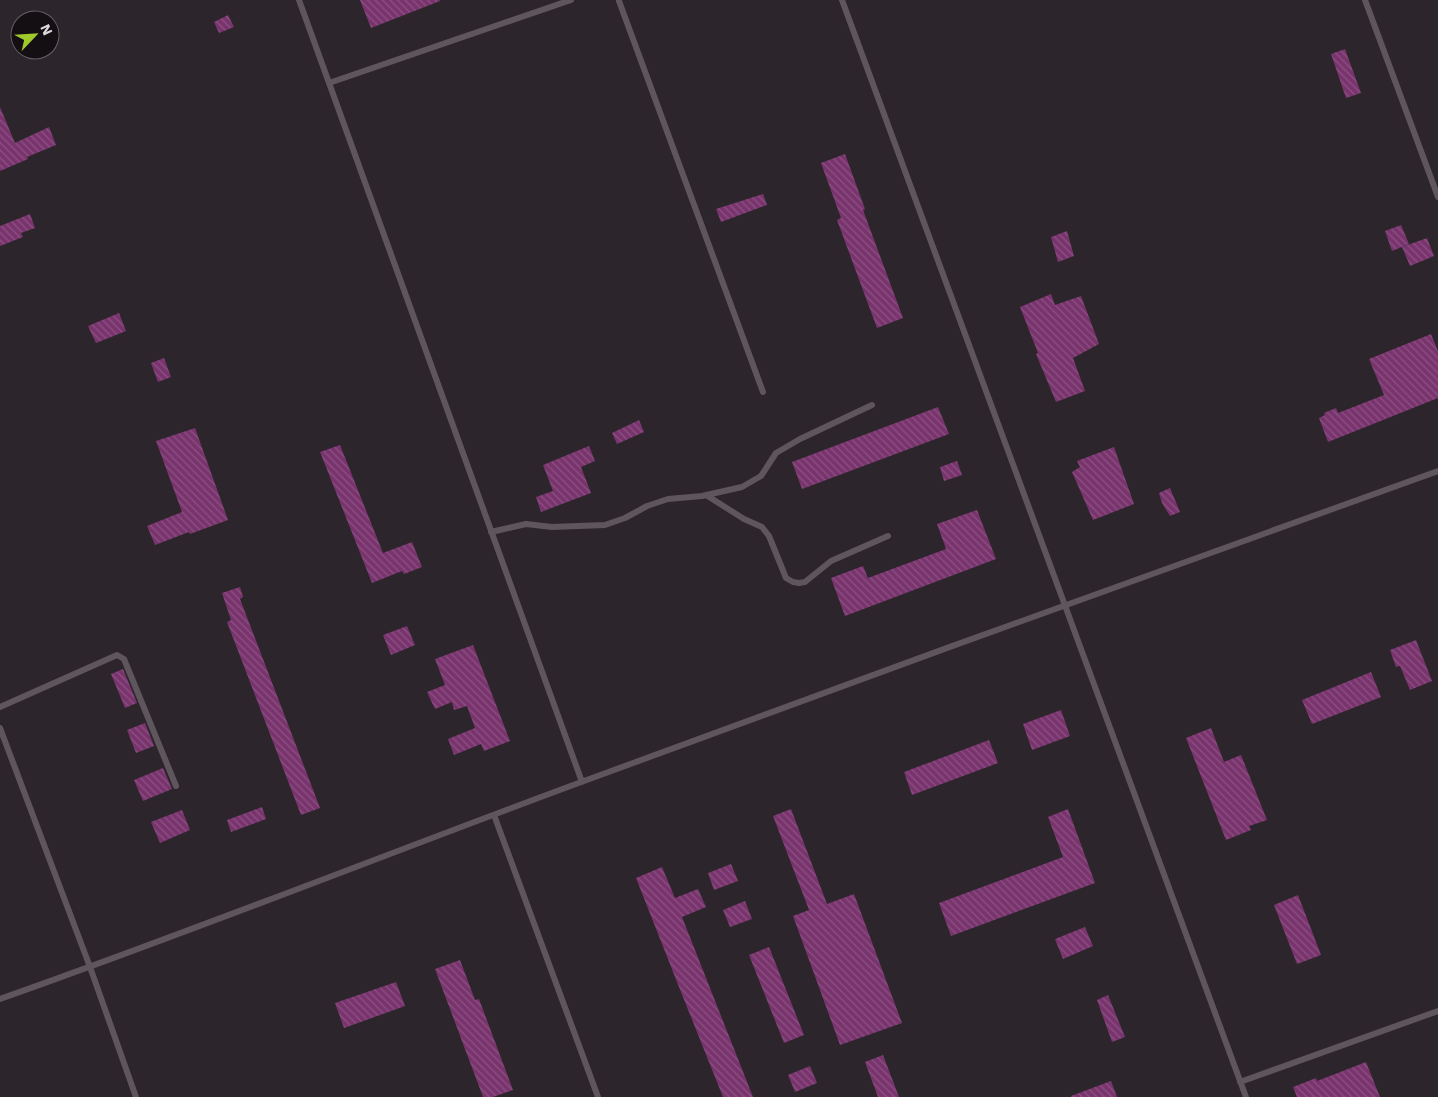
<svg xmlns="http://www.w3.org/2000/svg" width="1438" height="1097" font-family="'Work Sans',sans-serif">
	<style>
		.building { fill: url(#building-back-hatch) }
		.lines { fill: none; stroke-linecap: round; stroke-linejoin: round }
		.lane { stroke: #5f565d; stroke-width: 6 }
	</style>
	<defs>
		<pattern id="building-back-hatch" width="6" height="6" patternUnits="userSpaceOnUse" patternTransform="scale(1.25)"><rect width="6" height="6" fill="#79346e"/><path d="M-1 5l2 2M0 0l6 6M5-1l2 2" fill="none" stroke="#8c5182"/></pattern>
	</defs>
	<rect width="100%" height="100%" fill="#2c252b"/>
	<path class="building" d="M360 0H440V1L371 28Z
		M228 15 234 27 219 33 214 22Z
		M1345 49 1361 93 1346 98 1331 54Z
		M0 107 15 143 49 127 56 145 27 157 28 159 0 171Z
		M845 154 865 209 863 210 903 318 877 328 837 220 841 218 821 163Z
		M763 194 767 205 721 222 716 209Z
		M30 214 35 228 21 233 23 237 0 246V226Z
		M1401 225 1409 244 1392 251 1385 231Z
		M1067 231 1074 256 1058 262 1051 237Z
		M1427 238 1434 256 1410 266 1402 247Z
		M1051 294 1055 305 1081 296 1099 344 1073 358 1085 391 1056 402 1036 354 1038 353 1020 307Z
		M119 313 126 331 96 343 88 326Z
		M1431 334 1438 351V398L1328 442 1319 418 1325 415 1324 413 1336 408 1338 413 1384 395 1369 359Z
		M164 358 171 377 158 382 151 363Z
		M938 407 949 434 802 489 792 462Z
		M639 420 644 432 617 444 612 433Z
		M195 428 228 520 190 534 189 532 155 545 147 526 182 512 156 441Z
		M340 445 383 553 412 542 422 567 404 574 402 571 372 583 320 452Z
		M589 446 595 461 581 467 591 493 541 512 536 497 553 491 543 465Z
		M1114 447 1134 504 1093 520 1072 472 1080 467 1077 461Z
		M957 461 962 475 944 481 940 467Z
		M1170 488 1180 512 1170 516 1162 503 1159 493Z
		M977 510 996 559 845 616 831 578 863 566 868 578 946 549 937 524Z
		M240 587 243 597 240 599 320 808 301 815 227 622 231 620 222 593Z
		M407 626 415 645 391 655 383 635Z
		M1416 640 1432 681 1410 690 1400 666 1396 667 1390 650Z
		M473 645 510 741 484 751 481 744 454 755 448 739 475 728 467 706 454 710 452 702 435 709 427 692 445 685 435 659Z
		M123 669 137 703 125 708 111 674Z
		M1371 672 1381 697 1312 724 1302 700Z
		M1061 710 1070 736 1032 750 1023 724Z
		M145 723 154 746 136 753 127 730Z
		M1211 728 1224 762 1241 755 1267 820 1249 826 1251 830 1226 840 1186 738Z
		M989 740 998 763 912 795 904 772Z
		M163 768 172 789 143 801 134 780Z
		M262 807 266 819 231 832 227 820Z
		M791 809 827 904 854 894 902 1023 840 1045 793 916 809 910 773 816Z
		M1068 809 1095 883 951 936 939 903 1063 857 1048 817Z
		M182 810 190 830 160 843 151 822Z
		M731 864 738 881 714 890 708 873Z
		M662 867 675 898 698 889 706 907 682 917 753 1097H723L679 987 636 878Z
		M1298 895 1321 955 1297 964 1274 905Z
		M745 901 752 919 730 927 723 910Z
		M1085 927 1093 946 1063 959 1055 939Z
		M769 947 804 1035 784 1043 749 955Z
		M460 960 475 1000 479 999 513 1090 493 1097H483L435 969Z
		M396 982 405 1006 344 1028 335 1003Z
		M1108 995 1125 1037 1112 1042 1097 1000Z
		M883 1055 899 1097H878L865 1062Z
		M1366 1062 1380 1097H1297L1293 1087 1316 1078 1317 1081Z
		M810 1066 817 1083 795 1092 788 1075Z
		M1111 1081 1117 1097H1071V1096Z"/>
	<g class="lines">
		<path class="lane" d="M299 0 582 782
			M842 0 1246 1097
			M1365 0 1438 197
			M619 1 763 392
			M329 83 571 0
			M706 495 744 519 762 527 769 536 786 578 793 582 799 583 805 582 831 561 888 536
			M491 532 526 524 552 527 605 525 625 518 647 506 668 499 702 496 742 487 761 476 776 453 800 439 872 405
			M0 707 117 655 124 659 176 786
			M0 728 90 967 136 1097
			M494 815 598 1097
			M0 999C196 930 389 853 584 781 868 676 1153 573 1438 471
			M1240 1082 1438 1011"/>
	</g>
	<g transform="translate(35 35) rotate(65)"><circle r="24" fill="#130f12" stroke="#646063"/>
	<path d="M0-4L9 19L0 12L-9 19Z" fill="#a0c92b"/>
	<text y="-8" font-size="14" font-weight="bold" text-anchor="middle" fill="#ded9dd">N</text>
	</g>
</svg>
